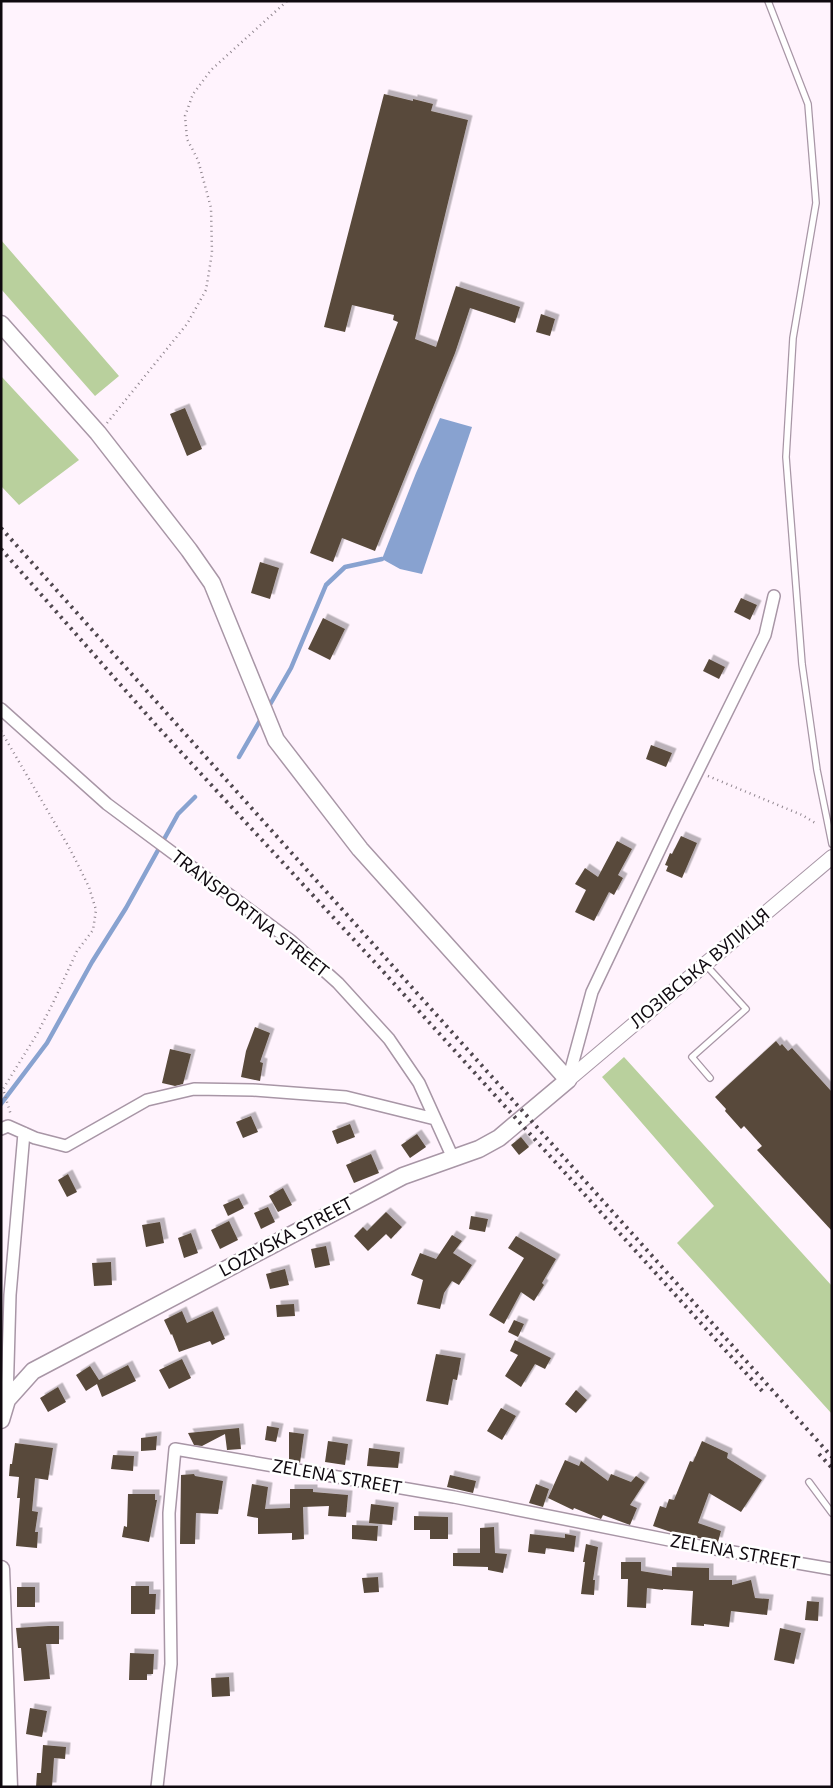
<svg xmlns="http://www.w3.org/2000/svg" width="833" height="1788" font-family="'Noto Sans',sans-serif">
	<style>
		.green { fill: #b9d09d }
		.water { fill: #88a2d0 }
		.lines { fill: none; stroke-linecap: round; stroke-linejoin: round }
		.stream { stroke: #88a2d0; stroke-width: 4.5 }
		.building { fill: #584a3a; filter: url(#shadow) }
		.service-casing { stroke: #a896a6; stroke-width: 8 }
		.minor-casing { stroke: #a896a6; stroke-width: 14 }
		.tertiary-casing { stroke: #a896a6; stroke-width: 16 }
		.secondary-casing { stroke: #a896a6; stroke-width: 19 }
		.path { stroke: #90868f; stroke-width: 2.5; stroke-dasharray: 1 4; stroke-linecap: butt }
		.service { stroke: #fff; stroke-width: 5.5 }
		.minor { stroke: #fff; stroke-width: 11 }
		.tertiary { stroke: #fff; stroke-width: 14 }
		.secondary { stroke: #fff; stroke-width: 16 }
		.rail { stroke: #4f474e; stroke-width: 4; stroke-dasharray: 2.5 5; stroke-linecap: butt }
		.labels { text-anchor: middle; stroke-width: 5; stroke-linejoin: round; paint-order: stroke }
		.street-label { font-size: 18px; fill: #0f090f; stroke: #fff }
	</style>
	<defs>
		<filter id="shadow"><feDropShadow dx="4.5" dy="-4.5" stdDeviation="0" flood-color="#0004"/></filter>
	</defs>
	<rect width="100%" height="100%" fill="#fff3fd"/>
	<path class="green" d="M1 240 119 376 95 396 1 289Z
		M1 376 79 460 19 505 1 486Z
		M624 1057 832 1286V1414L677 1243 714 1206 602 1077Z"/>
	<path class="water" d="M440 418 472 427 422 574 400 569 382 559 416 473Z"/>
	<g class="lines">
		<path class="stream" d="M268 708 291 668 326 585 345 567 382 559
			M239 757 262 717
			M1 1104 47 1043 92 962 126 908 178 814 195 797"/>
	</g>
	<path class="building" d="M384 94 413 101V99L433 104 431 111 468 120 415 339 436 347 456 286 520 307 515 323 470 308 455 353 375 551 342 538 333 562 310 553 398 322 393 320 394 315 352 305 345 332 324 327Z
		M541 314 555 319 550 336 536 332Z
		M185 408 202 449 187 456 170 414Z
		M260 562 279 568 270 599 251 593Z
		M741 598 757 605 750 620 734 612Z
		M323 618 345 629 330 660 308 649Z
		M709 659 725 667 719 679 703 671Z
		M651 745 672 753 666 767 646 759Z
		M681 836 697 843 682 878 666 871 668 866 665 865 670 853 672 854Z
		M617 841 632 849 618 875 623 878 614 895 609 892 594 921 575 912 586 890 575 884 585 868 598 877Z
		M255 1027 270 1033 260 1062 263 1063 260 1081 241 1077 246 1051Z
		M776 1041 780 1046 782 1044 788 1051 792 1048 832 1092V1231L757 1150 762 1146 744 1126 741 1129 725 1111 726 1109 715 1097Z
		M170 1049 191 1054 183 1084 175 1086 162 1083Z
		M251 1116 258 1132 243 1138 236 1122Z
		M350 1124 355 1137 337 1144 332 1131Z
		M417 1134 426 1147 410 1158 401 1145Z
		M521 1137 529 1147 519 1155 511 1145Z
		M371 1154 379 1173 354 1183 346 1165Z
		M68 1174 77 1192 67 1197 58 1180Z
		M283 1188 292 1205 278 1212 269 1196Z
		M239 1198 244 1208 228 1216 223 1205Z
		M268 1207 275 1222 261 1229 254 1213Z
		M386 1212 402 1227 391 1239 386 1234 368 1251 354 1236 363 1227 367 1231Z
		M471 1216 488 1219 485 1232 469 1229Z
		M229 1221 238 1240 220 1249 211 1230Z
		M160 1222 164 1243 146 1247 142 1225Z
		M191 1233 198 1253 184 1258 178 1238Z
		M452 1235 462 1241 453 1253 472 1265 459 1285 452 1281 444 1293 440 1309 417 1304 423 1280 411 1275 420 1253 436 1259Z
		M516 1236 556 1259 542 1283 544 1285 534 1301 521 1292 504 1324 489 1315 524 1258 508 1248Z
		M326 1246 330 1265 315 1268 311 1249Z
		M111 1262 112 1285 94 1286 92 1263Z
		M285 1269 289 1285 270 1289 266 1274Z
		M294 1304 295 1316 277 1317 276 1305Z
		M182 1311 187 1323 213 1311 225 1339 212 1345 210 1341 179 1352 172 1334 171 1335 164 1320Z
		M514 1320 524 1324 518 1337 508 1332Z
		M515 1340 551 1358 545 1369 535 1364 521 1387 505 1376 518 1355 510 1351Z
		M436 1354 461 1358 457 1380 453 1379 448 1405 426 1401Z
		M182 1359 191 1378 169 1389 159 1370Z
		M128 1365 136 1381 102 1397 97 1384 86 1391 76 1375 90 1366 99 1380Z
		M58 1387 66 1402 48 1412 40 1398Z
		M576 1390 587 1400 576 1413 565 1404Z
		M501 1408 516 1416 502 1440 487 1431Z
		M267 1426 279 1428 276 1442 265 1440Z
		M239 1428 241 1449 227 1450 225 1434 202 1446 194 1445 188 1433Z
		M289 1432 304 1434 300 1463 289 1461Z
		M157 1436 156 1450 141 1451V1438Z
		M328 1441 348 1444 345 1465 325 1462Z
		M702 1441 728 1453 727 1458 762 1480 741 1512 709 1493 698 1523 721 1531 718 1542 674 1533 653 1526 660 1506 666 1508 669 1499 674 1500 690 1461 693 1462Z
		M15 1443 53 1448 48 1480 35 1478 32 1511 38 1512 35 1532H38L37 1548 16 1546 20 1498H17L19 1477 9 1476 10 1464H12Z
		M369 1448 400 1452 398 1468 367 1466Z
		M113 1455 134 1456 133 1471 111 1469Z
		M565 1460 579 1466 581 1461 608 1481 611 1474 631 1482 636 1476 645 1482 630 1505 637 1508 630 1525 603 1515 601 1519 574 1508 573 1510 548 1498Z
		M194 1474 195 1476 223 1481 218 1514 196 1513 195 1544H180L181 1475Z
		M450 1475 476 1481 473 1493 447 1487Z
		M252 1484 268 1487 265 1509 290 1508V1489H313V1492L348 1495 346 1517 328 1516 329 1506 303 1507 304 1539 292 1540V1533L258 1534V1518L247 1516Z
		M536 1484 549 1489 543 1507 529 1503Z
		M128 1494H155V1500H157L149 1542 122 1537 124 1526 127 1527Z
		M371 1504 394 1507 392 1525 369 1523Z
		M414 1516 448 1517V1539H430V1530H414Z
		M352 1525 378 1526 377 1541 352 1539Z
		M494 1527 495 1553 507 1554 503 1573 488 1570V1567L453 1566V1553H480V1528Z
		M530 1534 565 1538V1534L576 1536 574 1552 546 1548 545 1554 528 1552Z
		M586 1544 598 1547 593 1580H595L594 1595 581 1594 585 1562H583Z
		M621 1562H641V1571L672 1576V1567L709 1568V1580H732V1585L751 1580 755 1598 769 1599 767 1615 731 1611 729 1627 704 1624V1626L691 1625 693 1591 663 1589V1590L647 1588 646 1608 627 1607 628 1579H621Z
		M378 1577 379 1592 364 1593 362 1578Z
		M131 1586H149V1594H156L155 1614H131Z
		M17 1587H35V1607H17Z
		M807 1601 819 1602 818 1621 805 1620Z
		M48 1626H59V1644H46L50 1679 24 1681 21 1648H18L16 1628Z
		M780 1628 801 1633 794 1664 774 1660Z
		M130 1653 154 1654 153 1674H147V1680H129Z
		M229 1677 230 1696 212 1697 211 1678Z
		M30 1708 47 1711 42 1737 26 1734Z
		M43 1745 66 1747 65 1759 54 1758 52 1787H36L37 1773H41Z"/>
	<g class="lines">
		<g class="service-casing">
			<path id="service" d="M768 1 808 104 816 203 793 338 786 457 802 664 817 770 832 844
				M705 964 746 1009 692 1057 710 1078
				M809 1482 832 1513"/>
		</g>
		<g class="minor-casing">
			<path id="minor" d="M1 709 107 804 290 940 338 983 389 1039 419 1083 453 1158
				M568 1080 592 992 677 813 765 635 774 596
				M1 1129 8 1126 35 1138 66 1146 147 1100 194 1089 253 1090 346 1097 435 1119
				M5 1401 7 1400 10 1295 24 1133
				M157 1787 171 1664 169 1513 175 1449 454 1497 704 1547 832 1569"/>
		</g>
		<g class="tertiary-casing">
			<path id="tertiary" d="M568 1080 832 857"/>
		</g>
		<g class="secondary-casing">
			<path id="secondary" d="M1 324 98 433 189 550 212 583 276 740 360 849 568 1080 499 1138 479 1149 403 1176 33 1371 7 1400 1 1420
				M1 1569 9 1787"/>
		</g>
		<path class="path" d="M107 423 187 324 206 290 212 253 211 208 198 160 187 139 185 116 193 94 211 70 287 1
			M1 731 70 849 89 887 96 910 93 930 77 951 53 1003 37 1034 3 1089 11 1115
			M708 776 802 815 817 824"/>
		<use href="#service" class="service"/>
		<use href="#minor" class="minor"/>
		<use href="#tertiary" class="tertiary"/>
		<use href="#secondary" class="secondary"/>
		<path class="rail" d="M1 528 832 1457
			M1 549 156 725 380 968 764 1393
			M819 1454 832 1468"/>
	</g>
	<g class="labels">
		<g class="street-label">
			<text transform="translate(250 914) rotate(38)" y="6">TRANSPORTNA STREET</text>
			<text transform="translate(700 968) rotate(-40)" y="6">ЛОЗІВСЬКА ВУЛИЦЯ</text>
			<text transform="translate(286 1237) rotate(-28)" y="6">LOZIVSKA STREET</text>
			<text transform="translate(337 1477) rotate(10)" y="6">ZELENA STREET</text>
			<text transform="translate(735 1552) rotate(10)" y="6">ZELENA STREET</text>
		</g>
	</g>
	<rect width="833" height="1788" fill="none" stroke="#0f090f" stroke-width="5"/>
</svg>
